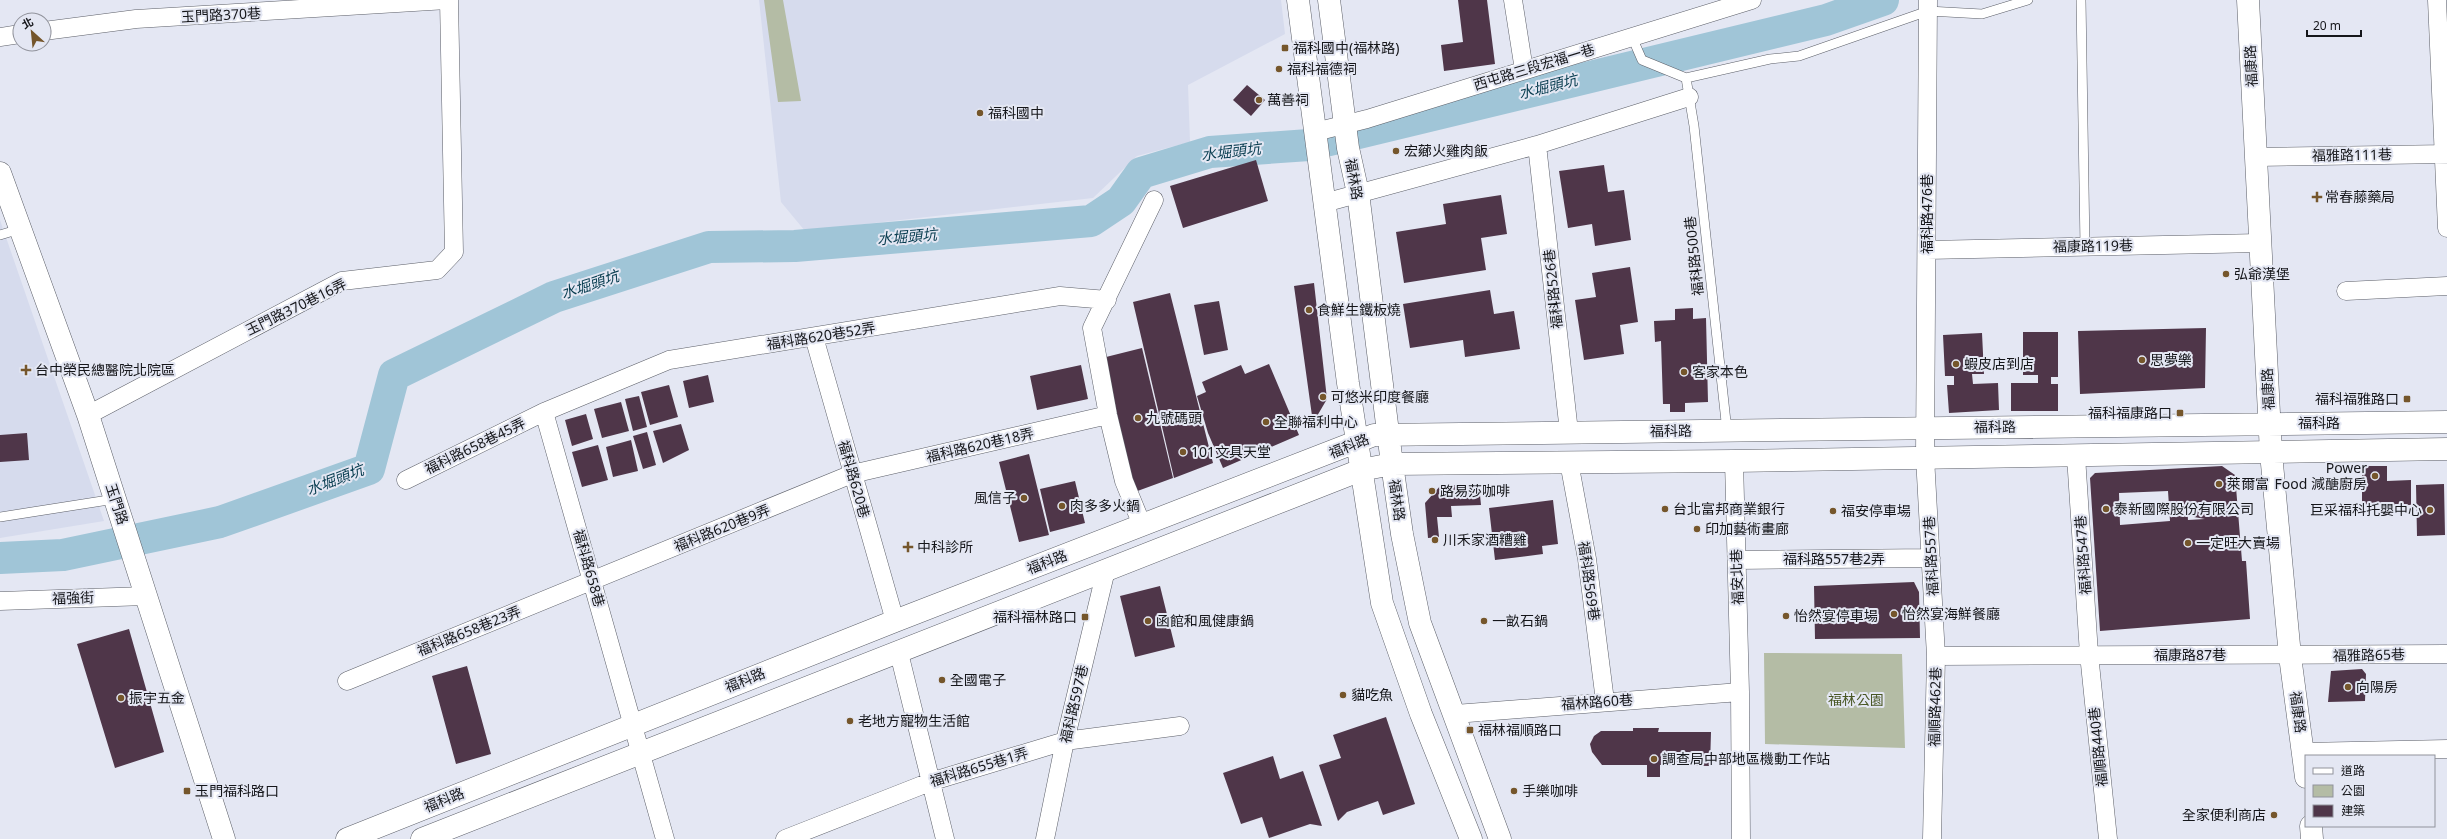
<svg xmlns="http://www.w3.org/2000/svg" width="2447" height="839" font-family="'Noto Sans','Noto Sans TC',sans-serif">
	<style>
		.built { fill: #d6dbed }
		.green { fill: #b4bca5 }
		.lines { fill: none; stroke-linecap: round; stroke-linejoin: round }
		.river { stroke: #a0c5d7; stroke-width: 32 }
		.building { fill: #4f3649; fill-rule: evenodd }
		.lane-casing { stroke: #5c5f68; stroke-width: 10 }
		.street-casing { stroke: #5c5f68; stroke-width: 19 }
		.secondary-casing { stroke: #5c5f68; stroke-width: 23 }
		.lane { stroke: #fff; stroke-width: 9 }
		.street { stroke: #fff; stroke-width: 18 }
		.secondary { stroke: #fff; stroke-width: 22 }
		.poi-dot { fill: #75562b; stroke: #e4e7f3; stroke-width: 1.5 }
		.labels { text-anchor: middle; stroke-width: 4; stroke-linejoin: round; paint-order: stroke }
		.street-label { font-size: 14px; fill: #15161a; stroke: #e4e7f3 }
		.poi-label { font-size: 14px; fill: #15161a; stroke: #e4e7f3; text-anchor: start }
		.park-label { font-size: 14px; fill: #495724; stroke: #e4e7f3 }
		.water-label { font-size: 15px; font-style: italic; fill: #073c4f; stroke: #e4e7f3 }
	</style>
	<rect width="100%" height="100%" fill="#e4e7f3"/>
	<path class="built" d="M759 0H1281L1285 34 1188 85 1190 142 1137 156 1093 198 805 231 781 202Z
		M0 220 104 521 0 538Z"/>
	<path class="green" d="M764 0H783L801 101 778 102Z
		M1764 653 1902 654 1905 748 1765 744Z"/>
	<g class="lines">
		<path class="river" d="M0 558 63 555 220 522 369 469 394 375 554 297 709 247 795 246 1091 221 1121 201 1141 173 1210 152 1309 145 1826 20 1883 0"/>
	</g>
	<path class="building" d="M1458 0H1487L1495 64 1444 71 1441 45 1463 42Z
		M1247 85 1265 100 1251 116 1233 100Z
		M1256 160 1268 201 1183 228 1170 186Z
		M1604 165 1608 192 1624 190 1631 240 1595 246 1592 224 1568 228 1559 171Z
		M1501 195 1507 234 1481 238 1486 270 1404 283 1396 232 1446 224 1443 204Z
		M1630 267 1638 322 1620 325 1624 354 1584 360 1575 300 1596 297 1592 273Z
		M1314 283 1327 399 1313 423 1294 286Z
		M1490 290 1494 314 1514 311 1520 349 1465 357 1463 340 1410 348 1403 304Z
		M1170 293 1213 463 1174 478 1133 302Z
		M1219 301 1228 350 1204 355 1194 305Z
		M1693 308V319L1706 318 1708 402 1685 403V412H1670V404H1663L1661 341 1655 342 1654 321 1675 320V309Z
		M2206 328 2205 388 2080 394 2078 331Z
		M2023 332H2058V377H2051V384H2058V411H2011V383H2038V375H2023Z
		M1982 333 1984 374H1972L1973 384 1998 383 1999 410 1949 413 1947 385H1954V376H1945L1943 335Z
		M1142 348 1173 478 1132 493 1106 357Z
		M1269 364 1299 435 1223 468 1208 433 1197 396 1206 392 1202 382 1241 365 1245 374Z
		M1081 365 1088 399 1037 410 1030 376Z
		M708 375 714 402 689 408 683 381Z
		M669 385 678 417 650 425 641 392Z
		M639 396 647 427 633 431 625 399Z
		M621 402 629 431 602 438 594 409Z
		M586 414 593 439 572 446 565 420Z
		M681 424 689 450 663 463 653 431Z
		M647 432 656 465 643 469 633 436Z
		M27 433 29 460 0 462V435Z
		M631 440 638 471 613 477 606 447Z
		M598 445 608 480 582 487 572 452Z
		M1029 454 1049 535 1019 542 999 462Z
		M2222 466 2235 475 2242 561H2246L2250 619 2100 631 2090 478 2095 473ZM2168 491 2170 521 2120 525 2119 493ZM2187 503 2194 517 2205 519 2188 520Z
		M2362 466H2387V481L2411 480V505H2362Z
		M1075 481 1085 523 1050 532 1040 489Z
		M2444 484 2445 535 2417 536 2416 485Z
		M1441 485H1479L1481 505 1451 506 1452 517H1437L1439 537 1428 538 1425 503Z
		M1553 500 1558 544 1542 546 1543 554 1495 560 1489 508Z
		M1914 582 1919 592 1920 638 1815 639 1814 586Z
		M1160 586 1175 647 1135 657 1120 596Z
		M129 629 164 752 115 768 77 644Z
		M467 666 491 754 456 764 432 676Z
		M2362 669 2366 674 2365 701 2328 702 2331 671Z
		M1386 717 1415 804 1383 815 1378 801 1347 812 1338 821 1319 765 1341 758 1333 735Z
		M1633 728H1659L1658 732H1711L1710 766 1660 765V777H1647V765H1602L1592 752 1590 744 1594 736 1601 731H1633Z
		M1273 756 1280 779 1303 771 1322 826 1310 824 1269 838 1262 817 1241 824 1223 773Z"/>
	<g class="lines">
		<g class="lane-casing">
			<path id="lane" d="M2081 0 2085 247
				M1632 37 1642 60 1686 78 1770 59 1799 56 1928 11 1982 14 2028 0
				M1686 78 1694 126 1727 431
				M0 235 20 229
				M0 517 115 499"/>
		</g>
		<g class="street-casing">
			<path id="street" d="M1513 0 1524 70
				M1928 0 1925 457 1936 656 1932 839
				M2437 0 2447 228
				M44 31 136 19 447 0
				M0 37 20 34
				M1315 132 1367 119 1752 0
				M1537 145 1569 432
				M2256 157 2447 154
				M1324 203 1537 145 1689 97
				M1927 250 2260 243
				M2346 291 2447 286
				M814 337 895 621
				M544 412 665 839
				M88 415 342 281 437 270 454 252 449 0
				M2076 456 2089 654 2108 839
				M1734 461 1740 692 1741 839
				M1569 462 1587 559 1605 701
				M406 480 544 412 669 360 1060 296 1107 300
				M1142 525 1124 481 1108 415 1092 328 1154 200
				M1737 560 1931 558
				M0 601 146 596
				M899 653 945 839
				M1936 656 2447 654
				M347 681 852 474 1108 415
				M1455 714 1740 692
				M2304 752 2447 749
				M785 839 930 782 1065 741 1180 726
				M1045 839 1065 741 1106 570"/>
		</g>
		<g class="secondary-casing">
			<path id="secondary" d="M1298 0 1348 383 1382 603 1421 714 1471 839
				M1329 0 1348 148 1358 193 1392 464 1402 534 1420 623 1500 839
				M2248 0 2271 453 2290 656 2306 777
				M0 173 88 415 224 839
				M2311 826 2312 839
				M347 839 895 621 1374 435 2447 422
				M422 839 1361 470 1392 464 1734 461 2447 449"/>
		</g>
		<use href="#lane" class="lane"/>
		<use href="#street" class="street"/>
		<use href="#secondary" class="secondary"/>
	</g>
	<g class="poi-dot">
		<rect x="1281" y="44" width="8" height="8" rx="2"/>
		<circle cx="1279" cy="69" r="4"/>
		<circle cx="1259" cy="100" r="4"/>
		<circle cx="980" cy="113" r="4"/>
		<circle cx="1396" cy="151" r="4"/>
		<path d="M2315 191h4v4h4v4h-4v4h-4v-4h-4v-4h4z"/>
		<circle cx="2226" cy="274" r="4"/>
		<circle cx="1309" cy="310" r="4"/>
		<circle cx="2142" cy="360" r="4"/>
		<circle cx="1956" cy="364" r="4"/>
		<path d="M24 364h4v4h4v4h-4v4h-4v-4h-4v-4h4z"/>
		<circle cx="1684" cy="372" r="4"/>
		<circle cx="1323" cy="397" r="4"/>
		<rect x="2403" y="395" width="8" height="8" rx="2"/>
		<rect x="2176" y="409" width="8" height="8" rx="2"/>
		<circle cx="1138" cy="418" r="4"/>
		<circle cx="1266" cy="422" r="4"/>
		<circle cx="1183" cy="452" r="4"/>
		<circle cx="2375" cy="476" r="4"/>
		<circle cx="2219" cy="484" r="4"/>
		<circle cx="1432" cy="491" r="4"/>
		<circle cx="1024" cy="498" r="4"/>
		<circle cx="1062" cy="506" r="4"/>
		<circle cx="1665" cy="509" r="4"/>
		<circle cx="2106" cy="509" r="4"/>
		<circle cx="2430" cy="510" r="4"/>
		<circle cx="1833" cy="511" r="4"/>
		<circle cx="1697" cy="529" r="4"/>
		<circle cx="1435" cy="540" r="4"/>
		<circle cx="2188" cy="543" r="4"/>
		<path d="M906 541h4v4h4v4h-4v4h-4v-4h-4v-4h4z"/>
		<circle cx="1894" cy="614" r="4"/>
		<circle cx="1786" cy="616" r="4"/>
		<rect x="1081" y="613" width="8" height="8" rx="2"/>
		<circle cx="1148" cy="621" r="4"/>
		<circle cx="1484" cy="621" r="4"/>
		<circle cx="942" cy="680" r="4"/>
		<circle cx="2348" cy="687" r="4"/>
		<circle cx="1343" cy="695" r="4"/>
		<circle cx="121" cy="698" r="4"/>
		<circle cx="850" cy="721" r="4"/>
		<rect x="1466" y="726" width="8" height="8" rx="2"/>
		<circle cx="1654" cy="759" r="4"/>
		<rect x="183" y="787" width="8" height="8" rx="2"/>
		<circle cx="1514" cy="791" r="4"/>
		<circle cx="2274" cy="815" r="4"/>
	</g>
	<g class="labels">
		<g class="street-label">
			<text transform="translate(221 15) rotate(-3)" y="5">玉門路370巷</text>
			<text transform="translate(2251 66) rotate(-93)" y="5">福康路</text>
			<text transform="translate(1534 67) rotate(-17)" y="5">西屯路三段宏福一巷</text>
			<text transform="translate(2352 155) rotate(-1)" y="5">福雅路111巷</text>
			<text transform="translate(1354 179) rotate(80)" y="5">福林路</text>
			<text transform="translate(1927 214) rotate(-90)" y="5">福科路476巷</text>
			<text transform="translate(2093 246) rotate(-1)" y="5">福康路119巷</text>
			<text transform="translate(1694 256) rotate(-96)" y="5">福科路500巷</text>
			<text transform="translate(1553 289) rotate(-96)" y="5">福科路526巷</text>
			<text transform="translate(296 307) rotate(-26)" y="5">玉門路370巷16弄</text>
			<text transform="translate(821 336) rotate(-9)" y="5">福科路620巷52弄</text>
			<text transform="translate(2268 389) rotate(-93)" y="5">福康路</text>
			<text x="2319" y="428">福科路</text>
			<text transform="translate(1995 427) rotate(-1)" y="5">福科路</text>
			<text transform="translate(1671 431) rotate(-1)" y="5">福科路</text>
			<text transform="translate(980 445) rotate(-13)" y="5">福科路620巷18弄</text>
			<text transform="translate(475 446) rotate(-26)" y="5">福科路658巷45弄</text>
			<text transform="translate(1349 446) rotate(-22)" y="5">福科路</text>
			<text transform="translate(854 479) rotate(74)" y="5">福科路620巷</text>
			<text transform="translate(1397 500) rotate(82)" y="5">福林路</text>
			<text transform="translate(117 504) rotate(72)" y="5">玉門路</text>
			<text transform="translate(722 528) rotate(-22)" y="5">福科路620巷9弄</text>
			<text transform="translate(2083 555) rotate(-94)" y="5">福科路547巷</text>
			<text transform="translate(1931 556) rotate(-93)" y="5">福科路557巷</text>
			<text x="1834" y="564">福科路557巷2弄</text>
			<text transform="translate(1047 562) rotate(-21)" y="5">福科路</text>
			<text transform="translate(589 568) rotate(74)" y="5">福科路658巷</text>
			<text transform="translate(1737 577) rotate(-92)" y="5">福安北巷</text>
			<text transform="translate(1589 581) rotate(82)" y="5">福科路569巷</text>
			<text transform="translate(73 598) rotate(-2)" y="5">福強街</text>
			<text transform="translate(469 631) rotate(-22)" y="5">福科路658巷23弄</text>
			<text x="2190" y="660">福康路87巷</text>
			<text transform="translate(2369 655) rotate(-1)" y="5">福雅路65巷</text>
			<text transform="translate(745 680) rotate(-22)" y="5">福科路</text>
			<text transform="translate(1597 702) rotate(-4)" y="5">福林路60巷</text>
			<text transform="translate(1074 704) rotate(-77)" y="5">福科路597巷</text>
			<text transform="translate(1935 707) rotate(-89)" y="5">福順路462巷</text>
			<text transform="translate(2298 712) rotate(82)" y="5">福康路</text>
			<text transform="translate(2098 747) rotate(-96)" y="5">福順路440巷</text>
			<text transform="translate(979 767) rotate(-17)" y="5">福科路655巷1弄</text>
			<text transform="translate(444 800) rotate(-22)" y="5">福科路</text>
		</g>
		<g class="poi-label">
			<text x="1293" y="53">福科國中(福林路)</text>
			<text x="1287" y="74">福科福德祠</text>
			<text x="1267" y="105">萬善祠</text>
			<text x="988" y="118">福科國中</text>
			<text x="1404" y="156">宏薌火雞肉飯</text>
			<text x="2325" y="202">常春藤藥局</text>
			<text x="2234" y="279">弘爺漢堡</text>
			<text x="1317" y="315">食鮮生鐵板燒</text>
			<text x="2150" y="365">思夢樂</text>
			<text x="1964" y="369">蝦皮店到店</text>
			<text x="35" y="375">台中榮民總醫院北院區</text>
			<text x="1692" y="377">客家本色</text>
			<text x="1331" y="402">可悠米印度餐廳</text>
			<text x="2399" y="404" text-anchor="end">福科福雅路口</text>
			<text x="2172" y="418" text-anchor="end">福科福康路口</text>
			<text x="1146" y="423">九號碼頭</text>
			<text x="1274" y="427">全聯福利中心</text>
			<text x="1191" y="457">101文具天堂</text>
			<text x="2367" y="473" text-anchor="end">Power<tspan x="2367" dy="16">Food 減醣廚房</tspan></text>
			<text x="2227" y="489">萊爾富</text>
			<text x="1440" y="496">路易莎咖啡</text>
			<text x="1016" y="503" text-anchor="end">風信子</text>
			<text x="1070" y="511">肉多多火鍋</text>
			<text x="1673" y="514">台北富邦商業銀行</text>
			<text x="2114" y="514">泰新國際股份有限公司</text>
			<text x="2422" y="515" text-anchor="end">巨采福科托嬰中心</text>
			<text x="1841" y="516">福安停車場</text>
			<text x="1705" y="534">印加藝術畫廊</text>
			<text x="1443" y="545">川禾家酒糟雞</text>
			<text x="2196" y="548">一定旺大賣場</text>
			<text x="917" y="552">中科診所</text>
			<text x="1902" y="619">怡然宴海鮮餐廳</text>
			<text x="1794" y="621">怡然宴停車場</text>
			<text x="1077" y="622" text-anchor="end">福科福林路口</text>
			<text x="1156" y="626">函館和風健康鍋</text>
			<text x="1492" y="626">一畝石鍋</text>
			<text x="950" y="685">全國電子</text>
			<text x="2356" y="692">向陽房</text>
			<text x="1351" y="700">貓吃魚</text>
			<text x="129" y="703">振宇五金</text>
			<text x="858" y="726">老地方寵物生活館</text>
			<text x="1478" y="735">福林福順路口</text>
			<text x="1662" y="764">調查局中部地區機動工作站</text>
			<text x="195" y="796">玉門福科路口</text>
			<text x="1522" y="796">手樂咖啡</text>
			<text x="2266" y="820" text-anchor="end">全家便利商店</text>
		</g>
		<g class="park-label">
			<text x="1856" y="705">福林公園</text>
		</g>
		<g class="water-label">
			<text transform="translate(1548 87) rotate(-14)" y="5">水堀頭坑</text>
			<text transform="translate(1231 152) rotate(-7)" y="5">水堀頭坑</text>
			<text transform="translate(907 237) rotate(-5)" y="5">水堀頭坑</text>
			<text transform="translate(590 285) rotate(-18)" y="5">水堀頭坑</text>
			<text transform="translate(335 480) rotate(-21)" y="5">水堀頭坑</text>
		</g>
	</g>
	<rect x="2305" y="755" width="130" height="72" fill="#e4e7f3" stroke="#91939c"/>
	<rect x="2313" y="768" width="20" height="6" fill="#ffffff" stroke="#91939c"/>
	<text x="2341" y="775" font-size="12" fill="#15161a">道路</text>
	<rect x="2313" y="785" width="20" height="12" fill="#b4bca5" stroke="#91939c"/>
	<text x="2341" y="795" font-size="12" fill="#15161a">公園</text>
	<rect x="2313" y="805" width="20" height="12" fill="#4f3649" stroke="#91939c"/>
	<text x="2341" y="815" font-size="12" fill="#15161a">建築</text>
	<g transform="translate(32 32) rotate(333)"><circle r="19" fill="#e4e7f3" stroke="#91939c"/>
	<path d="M0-3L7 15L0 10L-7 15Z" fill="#75562b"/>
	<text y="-6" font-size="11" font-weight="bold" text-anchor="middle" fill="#15161a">北</text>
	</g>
	<path d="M2307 30v6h54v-6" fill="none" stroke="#15161a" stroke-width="2"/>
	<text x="2313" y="30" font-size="12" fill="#15161a" stroke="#e4e7f3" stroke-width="3" paint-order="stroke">20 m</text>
</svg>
